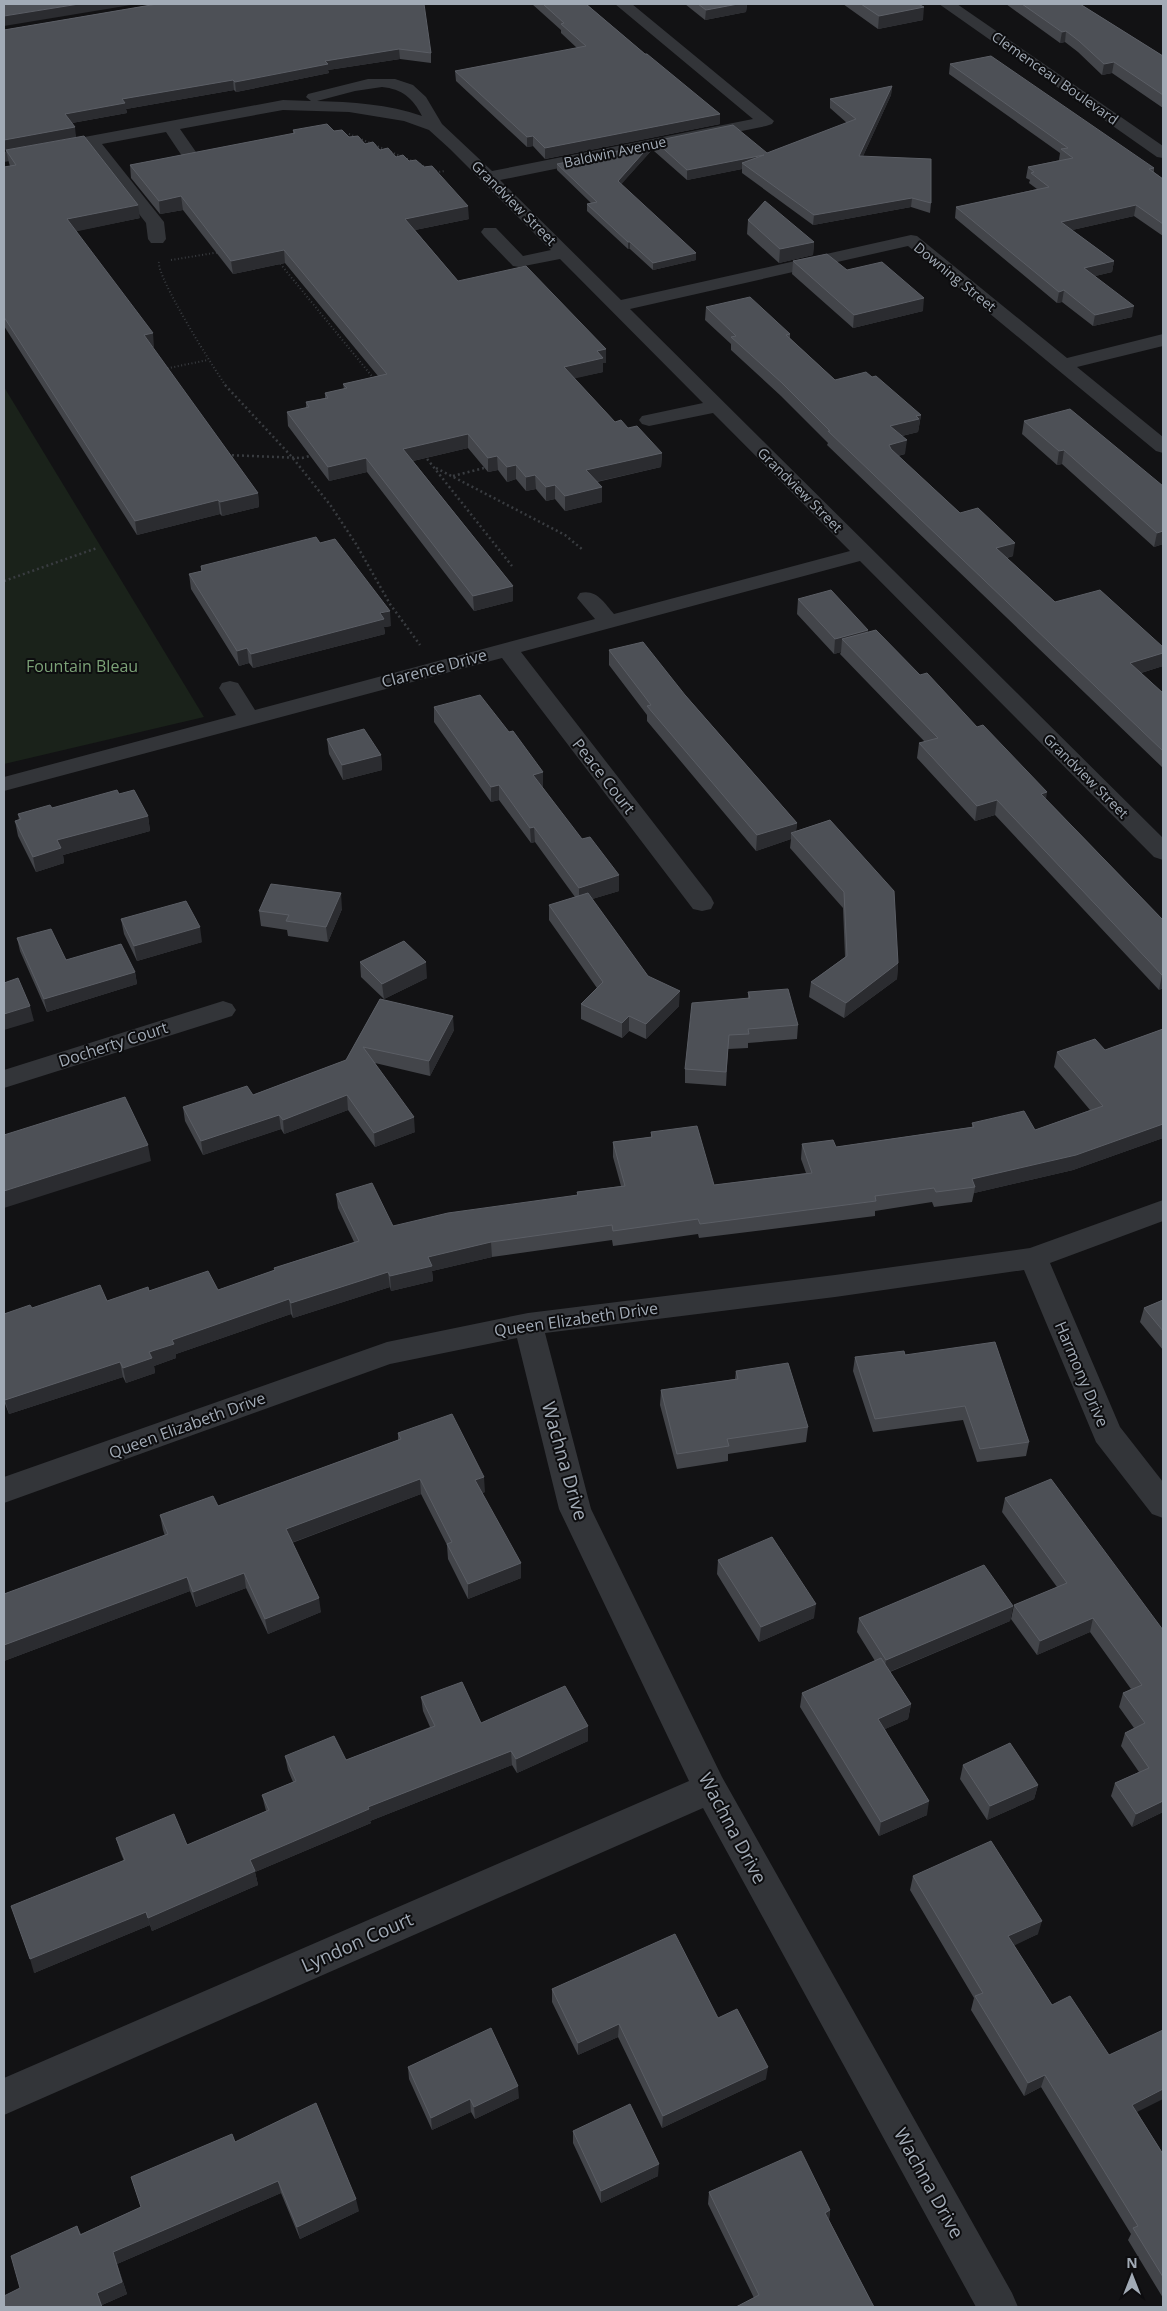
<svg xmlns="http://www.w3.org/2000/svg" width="1167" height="2311" font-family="'Open Sans',sans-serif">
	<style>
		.green { fill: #1a221a }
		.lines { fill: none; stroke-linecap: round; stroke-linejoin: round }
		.path-far1 { stroke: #393c40; stroke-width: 2; stroke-dasharray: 1 2.5; stroke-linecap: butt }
		.path { stroke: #393c40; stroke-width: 2.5; stroke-dasharray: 2 3; stroke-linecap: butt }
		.minor { fill: #333539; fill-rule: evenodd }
		.wall { fill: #43454a }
		.shaded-wall { fill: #2b2c30 }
		.building { fill: #4d5056; stroke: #5b5e65 }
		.labels { text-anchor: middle; stroke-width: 4; stroke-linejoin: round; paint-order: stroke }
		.far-street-label { font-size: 14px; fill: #a2abb6; stroke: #0d0d0f }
		.park-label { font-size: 16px; fill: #7ca277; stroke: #0d0d0f }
		.street-label { font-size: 16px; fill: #a2abb6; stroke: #0d0d0f }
		.near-street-label { font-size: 19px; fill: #a2abb6; stroke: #0d0d0f }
	</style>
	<rect width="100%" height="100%" fill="#121214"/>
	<path class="green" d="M4 387 204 717 4 764Z"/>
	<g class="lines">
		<path class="path-far1" d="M349 134 438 172 445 171
			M171 260 220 252
			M278 261 375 380
			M159 262C156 276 214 369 226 386
			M164 369 208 360"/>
		<path class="path" d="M225 385 292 457 331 506 356 544 390 604 420 645
			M227 455 302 458 313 455
			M424 455 512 566
			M436 468 565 535 583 550
			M453 476 488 467
			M4 581 97 548"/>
		<path class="minor" d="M615 4H632L774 121 772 124 766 126 500 180 621 300 911 235 917 236 1067 358 1163 334V346L1077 367 1163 437V453L1156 451 908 246 630 309 1163 838V860L1154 857 860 561 521 652 711 897 714 903 711 909 702 911 693 909 502 658 4 791V777L236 715 219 688 222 683 230 681 238 683 255 710 595 619 577 598 580 593C597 589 604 603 614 614L850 551 713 413 649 426 642 424 639 420 642 416 703 403 560 259 519 267 513 266 484 236 481 232 484 228H496L523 256 551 250 450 149 429 130 404 121 349 112 283 110 180 129 196 152 194 156H182L166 132 102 144 164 222 166 239 163 243H151L148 239 146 223 87 147 4 162V152L283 100 311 101 306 97 308 94 368 79H395L413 85 426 97 442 124 492 171 753 119ZM382 87C402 89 413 98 422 116 389 104 351 102 317 101L355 91Z
			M939 4H957L1163 146V158L1157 157Z
			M223 1001 232 1004 236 1010 232 1016 4 1088V1070Z
			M1163 1200V1221L1050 1263 1120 1427 1163 1482V1518L1152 1514 1096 1442 1024 1270 835 1297 545 1333 591 1509 722 1777 1012 2293 1018 2307H976L703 1808 4 2115V2078L689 1781 559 1509 517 1338 390 1364 4 1503V1477L387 1342 528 1313 835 1275 1030 1248Z"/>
	</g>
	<path class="wall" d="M157 4 431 53V63L400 59 328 70 329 73 236 92 234 90 126 109 127 113 72 123 76 137 4 150V30Z
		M532 4H586L645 54 720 114V124L545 159 533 146 527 147 456 81 455 71 577 48 561 33V30Z
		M685 4H747L746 12 705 20Z
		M843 4H918L923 20 878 29Z
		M1006 4H1080L1163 56V108L1112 73 1102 75 1078 52 1065 42 1060 43Z
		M950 64 1154 168V172L1163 179V236L1134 216 1072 230 1114 261 1112 272 1095 276 1132 317 1093 326 1062 302 1057 303 955 218 956 207 1037 189 1029 183 1030 180 1026 178 1028 167 1060 160H1059L1060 153 949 74Z
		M892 86 891 95 863 156 931 203 930 213 911 207 813 225 742 173V169L687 180 654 151 655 141 767 153 847 123 830 108V99Z
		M293 130 334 131 396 157 469 219 415 230 458 281 606 349V363H603V372L574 378 615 422 628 428 662 453 661 467 597 482 602 487V502L565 511 555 499 546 501 536 489 526 491 516 479 507 482 498 470 488 472 468 448 413 461 513 586V601L474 611 367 472 329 481 288 426 287 412 306 408V402L325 398V393L344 389 343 384 378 376 285 263 233 274 183 210 160 214 131 178 130 165 293 134Z
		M651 144V151L621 184 696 260 653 270 630 249H628L587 211V204L591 203 557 170V164Z
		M6 150 140 218 76 231 154 347H152L258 493 259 507 222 516 220 514 137 535 4 326V167L10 166 9 163Z
		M748 220 814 242 813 255 779 263 747 234Z
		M793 261 847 270 923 311 853 328 792 274Z
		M706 307 790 334V338L835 380 872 377 921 415 918 432 902 436 905 454 898 456 960 513 1013 556 1007 558 1055 602 1163 647V666L1141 673 1163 693V768L827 445 828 443 781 396 731 350V344L705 320Z
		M1024 421 1163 486V544L1154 547 1062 464 1057 465 1022 434Z
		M320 543 391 626 384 627 385 634 253 668 249 663 239 666 191 589 189 574Z
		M798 599 868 630V632L920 675 1046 799 1163 920V988L1159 990 995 815 975 821 917 758 919 743 925 742 840 654 841 652 834 654 797 614Z
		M609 650 685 695 797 823 796 831 830 820 898 963 897 979 844 1018 809 997 811 982 845 957 843 908 790 848 791 839 756 851 647 721V715L609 665Z
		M434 707 509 732 543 772V788L619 891 592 899 648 976 679 1006 646 1039 629 1031 622 1038 581 1019V1004L597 988 549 920V905L575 897 535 842 531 843 499 800 491 802 434 722Z
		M327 739 381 755 382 770 343 780 329 754Z
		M119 794 148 816 150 831 63 855 64 863 36 872 18 836 15 821 19 820 18 814 52 808Z
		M342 909 328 942 288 936 287 930 261 926 259 911Z
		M121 919 202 942 137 961 124 934Z
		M17 938 66 960 135 972 137 984 47 1012 20 951Z
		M360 962 427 978 384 999 361 977Z
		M748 992 798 1025 797 1039 748 1043V1048L728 1049 726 1086 685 1083V1069L748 998Z
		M380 999 454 1030 430 1076 375 1063 415 1132 375 1147 348 1110 284 1134 281 1129 203 1155 185 1121 183 1107 253 1095 346 1060Z
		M1163 1029V1138L1073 1170 974 1193 972 1202 934 1207 932 1202 875 1211V1216L699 1238 698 1234 613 1246 612 1240 492 1257 432 1271 433 1281 391 1291 390 1287 293 1318 291 1314 176 1354V1358L154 1366 155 1373 126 1383 123 1377 9 1414 4 1401V1314L32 1308 107 1301 149 1291 218 1290 275 1270 274 1268 354 1242 338 1208 336 1194 393 1226 577 1196V1192L621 1186 613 1157V1142L651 1137V1132L714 1185 806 1173 801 1159 802 1144 836 1147 972 1127V1123L1035 1130 1090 1110 1054 1067 1057 1052 1105 1050Z
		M1163 1300V1350L1140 1322 1144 1308Z
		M905 1355 1029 1442 1026 1456 977 1462 963 1420 873 1432 853 1371 855 1357Z
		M736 1371 808 1427 806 1442 728 1454V1461L677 1469 660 1405 661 1390 735 1379Z
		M398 1433 485 1492 482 1493 521 1578 468 1599 448 1559 447 1545 421 1494 292 1543 321 1612 268 1634 246 1588 196 1607 190 1591 4 1661V1594L165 1536 163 1530 160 1515 218 1506 398 1440Z
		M1005 1498 1163 1630V1812L1132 1827 1111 1796 1115 1783 1139 1772 1121 1746 1125 1733 1134 1728 1119 1707 1123 1693 1131 1689 1090 1632 1037 1655 1011 1619 1014 1605 1057 1587 1002 1512Z
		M718 1560 814 1618 759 1642 717 1574Z
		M1013 1606 1010 1621 890 1672 911 1704 908 1719 885 1729 927 1815 879 1836 800 1707 802 1693 875 1661 857 1632 859 1618Z
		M421 1697 481 1723 588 1741 517 1773 512 1765 370 1821 371 1823 255 1872 258 1885 152 1931 150 1925 34 1973 124 1861 120 1851 116 1838 187 1845 266 1811 262 1795 293 1782 288 1770 285 1756 346 1760 430 1727 423 1711Z
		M963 1765 1038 1785 1034 1799 987 1820 960 1779Z
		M913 1876 1038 1934 1014 1945 1052 2005 1137 2112 1163 2154V2298L1128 2240 1131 2234 1041 2087 1024 2096 971 2010 974 1998 910 1890Z
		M552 1989 718 2018 766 2079 662 2128 618 2037 578 2055 552 2002Z
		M408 2067 519 2098 475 2119 471 2112 432 2130 409 2079Z
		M573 2131 658 2176 601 2203 573 2143Z
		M235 2142 359 2211 300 2239 281 2193 117 2264 127 2294 102 2305 20 2288 77 2226 81 2234 141 2207Z
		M709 2192 830 2210 829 2220 874 2307 754 2298 708 2204Z"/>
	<path class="shaded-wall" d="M79 4H137L4 26V16Z
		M738 4H747L746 12 705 20 706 10Z
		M924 7 923 20 878 29 879 16Z
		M1066 31 1065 42 1060 43 1062 32Z
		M399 49 400 59 328 70 329 73 236 92 235 82 325 61Z
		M1114 62 1112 73 1102 75 1104 64Z
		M233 80 234 90 126 109 127 113 66 124 65 114 122 99Z
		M892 86 891 95 859 165V156Z
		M720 114V124L545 159V148Z
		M75 127 76 137 4 150V140Z
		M533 136V146L527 147V137Z
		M651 144V151L618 188V181Z
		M764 155 742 163V169L687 180V170Z
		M181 196 183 210 160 214 159 201Z
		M912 198 911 207 813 225 814 215Z
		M138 205 140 218 69 233 67 219Z
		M1136 205 1134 216 1059 233 1061 222Z
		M468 206 469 219 405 232V219Z
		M628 242H630V249H628Z
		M814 242 813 255 779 263 780 249Z
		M284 250 285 263 233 274 231 261Z
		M696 253V260L653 270V263Z
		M1114 261 1112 272 1083 279 1084 268Z
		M1064 290 1062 302 1057 303 1059 292Z
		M924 298 923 311 853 328 854 315Z
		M1134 306 1132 317 1093 326 1095 315Z
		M153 333 154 347 145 349 144 335Z
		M606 349V363H603V372L564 381V367L597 351Z
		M921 415 918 432 889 439 890 426Z
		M468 434V448L404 463 403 449Z
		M907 440 905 454 888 458 889 445Z
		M1064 450 1062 464 1057 465 1059 451Z
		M662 453 661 467 586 484V470Z
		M497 456 498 470 488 472V458Z
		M366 458 367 472 329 481 328 467Z
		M516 465V479L507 482V467Z
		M535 475 536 489 526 491V477Z
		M555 485V499L546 501V487Z
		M602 487V502L565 511V496Z
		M258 493 259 507 222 516 220 502Z
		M218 500 220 514 137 535 135 521Z
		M1163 531V544L1154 547 1157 533Z
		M1015 543 1013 556 994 561 996 548Z
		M513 586V601L474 611 473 596Z
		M390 611 391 626 384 627 385 634 253 668 251 654Z
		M868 630 867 645 842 639 841 652 834 654 835 639Z
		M247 648 249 663 239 666 237 651Z
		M1163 653V666L1128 677 1130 663Z
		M381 755 382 770 343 780 342 765Z
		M543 772V787L534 790 533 775Z
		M499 785V800L491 802V787Z
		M1047 792 1045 807 1041 794Z
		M997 800 995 815 975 821 977 806Z
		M148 816 150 831 63 855 64 863 36 872 33 857 57 840Z
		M797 823 795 837 791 833V839L756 851 757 835Z
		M534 827 535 842 531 843 530 828Z
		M619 875V891L579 903V888Z
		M341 893 342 909 328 942 326 927Z
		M200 927 202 942 137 961 134 946Z
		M426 962 427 978 384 999 382 984Z
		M898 963 897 979 844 1018 846 1003Z
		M135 972 137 984 47 1012 44 999Z
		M1163 974V988L1159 990 1162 975Z
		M680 991 679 1006 646 1039V1024Z
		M30 1006 34 1021 4 1030V1014Z
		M453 1016 454 1030 430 1076 429 1061Z
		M629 1016V1031L622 1038V1023Z
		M347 1095 348 1110 284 1134 283 1120Z
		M279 1115 281 1129 203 1155 201 1141Z
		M414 1117 415 1132 375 1147 374 1133Z
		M1163 1124V1138L1073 1170 974 1193 975 1187 972 1179Z
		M148 1145 151 1161 4 1208V1191Z
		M491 1242 492 1257 432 1271 433 1281 391 1291 390 1276 428 1257Z
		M388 1272 390 1287 293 1318 291 1303Z
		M289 1299 291 1314 176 1354V1358L154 1366 155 1373 126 1383 123 1368 172 1340Z
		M120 1362 123 1377 9 1414 5 1400Z
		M484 1477 485 1492 476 1495 475 1480Z
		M420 1479 421 1494 288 1544 286 1529Z
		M521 1563V1578L468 1599V1584Z
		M244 1573 246 1588 196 1607 193 1592Z
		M187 1577 190 1591 4 1661V1645Z
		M319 1598 321 1612 268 1634 265 1619Z
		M816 1604 814 1618 759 1642 761 1627Z
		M1013 1606 1010 1621 884 1674 886 1660Z
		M1093 1618 1090 1632 1037 1655 1040 1641Z
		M911 1704 908 1719 876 1733 878 1719Z
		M588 1726V1741L517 1773 516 1759Z
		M511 1751 512 1765 370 1821 371 1823 255 1872 258 1885 152 1931 148 1918 250 1860 368 1807Z
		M1038 1785 1034 1799 987 1820 990 1806Z
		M929 1801 927 1815 879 1836 881 1822Z
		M1163 1801V1812L1132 1827 1136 1814Z
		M146 1912 150 1925 34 1973 30 1959Z
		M1042 1921 1038 1934 1005 1950 1008 1936Z
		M619 2024 618 2037 578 2055V2043Z
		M768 2067 766 2079 662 2128 663 2116Z
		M1045 2075 1041 2087 1024 2096 1028 2083Z
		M518 2086 519 2098 475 2119 474 2107Z
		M1163 2089V2099L1127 2117 1132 2105Z
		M470 2099 471 2112 432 2130 431 2118Z
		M659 2164 658 2176 601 2203V2191Z
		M278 2181 281 2193 117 2264 127 2294 102 2305 103 2307H102L97 2293 113 2252Z
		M356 2199 359 2211 300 2239 297 2227Z
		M830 2210 828 2222 825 2213Z"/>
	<path class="building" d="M4 4H79L4 16Z
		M157 4H424L431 53 399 49 325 61 328 64 235 82 233 80 122 99 125 103 65 114 75 127 4 140V30Z
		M543 4H586L645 54H647L720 114 545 148 533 136 527 137 455 71 586 46 561 24 564 23Z
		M698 4H738L706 10Z
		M861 4H918L924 7 879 16Z
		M1022 4H1080L1163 56V95L1114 62 1104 64 1079 41 1066 31 1062 32Z
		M991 56 1154 168 1149 169 1163 179V224L1136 205 1061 222 1114 261 1084 268 1134 306 1095 315 1064 290 1059 292 956 207 1049 187 1031 173 1034 172 1028 167 1073 158 1061 149 1068 148 950 64Z
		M892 86 859 156 931 159V203L912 198 814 215 742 163 764 155 687 170 655 141 733 125 767 153 856 119 830 99Z
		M327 124 334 131 342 130 349 137 358 136 365 144 373 142 380 150 388 148 396 157 403 155 409 161 416 160 424 167 432 166 468 206 405 219 458 281 526 266 606 349 597 351 603 358 564 367 615 422 621 420 628 428 637 426 662 453 586 470 602 487 565 496 555 485 546 487 535 475 526 477 516 465 507 467 497 456 488 458 468 434 403 449 513 586 473 596 366 458 328 467 287 412 309 407 306 402 328 398 325 393 347 388 343 384 387 374 284 250 231 261 181 196 159 201 130 165 295 133 293 130Z
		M84 136 138 205 67 219 153 333 144 335 258 493 220 502 218 500 135 521 4 317V167L16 165 6 150Z
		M651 144 618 181 696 253 653 263 630 242H628L587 204 597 202 557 164Z
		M765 201 814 242 780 249 748 220Z
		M827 254 847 270 882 262 924 298 854 315 793 261Z
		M750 297 790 334 786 335 835 380 866 372 872 377 876 376 921 415 916 416 919 419 890 426 907 440 889 445 891 449 960 513 978 508 1015 543 996 548 1055 602 1100 590 1163 647V653L1130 663 1163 693V751L828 431H830L782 383 731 337 736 336 706 307Z
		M1070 409 1163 486V531L1157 533 1064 450 1059 451 1024 421Z
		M316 537 320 543 335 539 390 611 380 613 384 619 251 654 247 648 237 651 189 574 202 571 201 566Z
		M831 590 868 630 835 639 798 599Z
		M876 630 920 675 927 673 977 727 983 725 1047 792 1041 794 1163 920V974L1162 975 997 800 977 806 919 743 938 738 842 639Z
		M643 642 685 695 797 823 757 835 647 706 651 705 609 650Z
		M480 695 509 732 513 731 543 772 533 775 582 839 590 837 619 875 579 888 534 827 530 828 499 785 491 787 434 707Z
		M364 729 381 755 342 765 327 739Z
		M117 790 119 794 134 790 148 816 57 840 61 848 33 857 15 821 21 819 18 814 50 805 52 808Z
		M830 820 894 891 898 963 846 1003 811 982 847 956 844 892 791 833Z
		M271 884 341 893 326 927 286 921 289 915 259 911Z
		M588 893 648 976 680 991 646 1024 629 1016 622 1023 581 1004 603 982 549 905Z
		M186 901 200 927 134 946 121 919Z
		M51 929 66 960 121 944 135 972 44 999 17 938Z
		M404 941 426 962 382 984 360 962Z
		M18 978 30 1006 4 1014V983Z
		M788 989 798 1025 748 1029 749 1034 729 1035 726 1072 685 1069 692 1003 750 998 748 992Z
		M380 999 453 1016 429 1061 363 1047 414 1117 374 1133 347 1095 283 1120 279 1115 201 1141 183 1107 247 1086 253 1095 346 1060Z
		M1163 1029V1124L1076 1155 972 1179 975 1187 936 1192 934 1188 875 1196 876 1201 700 1224 698 1219 613 1231 612 1225 491 1242 428 1257 432 1266 390 1276 388 1272 291 1303 289 1299 172 1340 174 1344 149 1352 152 1358 123 1368 120 1362 5 1400 4 1397V1314L30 1305 32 1308 100 1285 107 1301 148 1287 149 1291 208 1271 218 1290 275 1270 274 1268 359 1241 336 1194 372 1183 393 1226 448 1213 578 1195 577 1192 625 1186 613 1142 652 1137 651 1132 697 1126 714 1185 812 1173 802 1144 833 1140 836 1147 974 1127 972 1123 1024 1111 1035 1130 1103 1106 1057 1052 1095 1039 1105 1050Z
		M125 1097 148 1145 4 1191V1135Z
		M1163 1300V1331L1144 1308Z
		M995 1342 1029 1442 980 1449 965 1406 875 1419 855 1357 904 1351 905 1355Z
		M788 1363 808 1427 727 1439 729 1446 677 1454 661 1390 738 1379 736 1371Z
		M452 1414 484 1477 475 1480 521 1563 468 1584 447 1544 452 1542 420 1479 286 1529 319 1598 265 1619 244 1573 193 1592 187 1577 4 1645V1594L168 1534 160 1515 213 1496 218 1506 401 1439 398 1433Z
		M1051 1479 1163 1630V1658L1162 1659 1163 1660V1801L1136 1814 1115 1783 1149 1768 1125 1733 1145 1723 1123 1693 1142 1685 1093 1618 1040 1641 1014 1605 1067 1583 1005 1498Z
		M772 1537 816 1604 761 1627 718 1560Z
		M984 1565 1013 1606 886 1660 859 1618Z
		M881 1658 911 1704 878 1719 929 1801 881 1822 802 1693Z
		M462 1682 481 1723 565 1686 588 1726 516 1759 511 1751 368 1807 369 1809 250 1860 255 1871 148 1918 146 1912 30 1959 11 1906 125 1860 116 1838 174 1814 187 1845 269 1810 262 1795 296 1781 285 1756 334 1736 346 1760 435 1726 421 1697Z
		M1010 1743 1038 1785 990 1806 963 1765Z
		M991 1841 1042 1921 1008 1936 1052 2005 1070 1996 1109 2055 1163 2030V2089L1132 2105 1163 2154V2277L1133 2228 1138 2226 1045 2075 1028 2083 975 1996 983 1993 913 1876Z
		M675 1934 718 2018 737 2009 768 2067 663 2116 619 2024 578 2043 552 1989Z
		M491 2028 518 2086 474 2107 470 2099 431 2118 408 2067Z
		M316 2103 356 2199 297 2227 278 2181 113 2252 122 2282 97 2293 102 2307H4V2296L20 2288 11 2256 77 2226 80 2235 141 2207 131 2177 232 2134 235 2142Z
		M630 2104 659 2164 601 2191 573 2131Z
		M801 2151 830 2210 825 2213 874 2307H736L759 2295 709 2192Z"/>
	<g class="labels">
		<g class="far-street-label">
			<text transform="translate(1055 78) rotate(35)" y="5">Clemenceau Boulevard</text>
			<text transform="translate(615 152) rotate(-12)" y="5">Baldwin Avenue</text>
			<text transform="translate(514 203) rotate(45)" y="5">Grandview Street</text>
			<text transform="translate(955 277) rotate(39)" y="5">Downing Street</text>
			<text transform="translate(800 490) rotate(45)" y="5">Grandview Street</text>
			<text transform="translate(1086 776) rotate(45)" y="5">Grandview Street</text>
		</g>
		<g class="park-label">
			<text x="82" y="672">Fountain Bleau</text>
		</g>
		<g class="street-label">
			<text transform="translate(434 668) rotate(-15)" y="6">Clarence Drive</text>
			<text transform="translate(604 776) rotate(52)" y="6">Peace Court</text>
			<text transform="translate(113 1044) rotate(-18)" y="6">Docherty Court</text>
			<text transform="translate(576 1319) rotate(-8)" y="6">Queen Elizabeth Drive</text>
			<text transform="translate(1082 1374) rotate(67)" y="6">Harmony Drive</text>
			<text transform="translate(187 1425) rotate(-20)" y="6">Queen Elizabeth Drive</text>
		</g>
		<g class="near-street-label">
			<text transform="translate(565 1461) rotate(74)" y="7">Wachna Drive</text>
			<text transform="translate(733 1828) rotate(62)" y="7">Wachna Drive</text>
			<text transform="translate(357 1942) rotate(-24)" y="7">Lyndon Court</text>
			<text transform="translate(929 2183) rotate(61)" y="7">Wachna Drive</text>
		</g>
	</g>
	<rect width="1167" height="2311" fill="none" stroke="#a2abb6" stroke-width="10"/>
	<g transform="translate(1132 2276)" stroke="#0d0d0f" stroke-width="4" paint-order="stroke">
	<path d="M0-4L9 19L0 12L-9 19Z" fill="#a2abb6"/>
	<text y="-8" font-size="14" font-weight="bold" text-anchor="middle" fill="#a2abb6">N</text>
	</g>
</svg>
